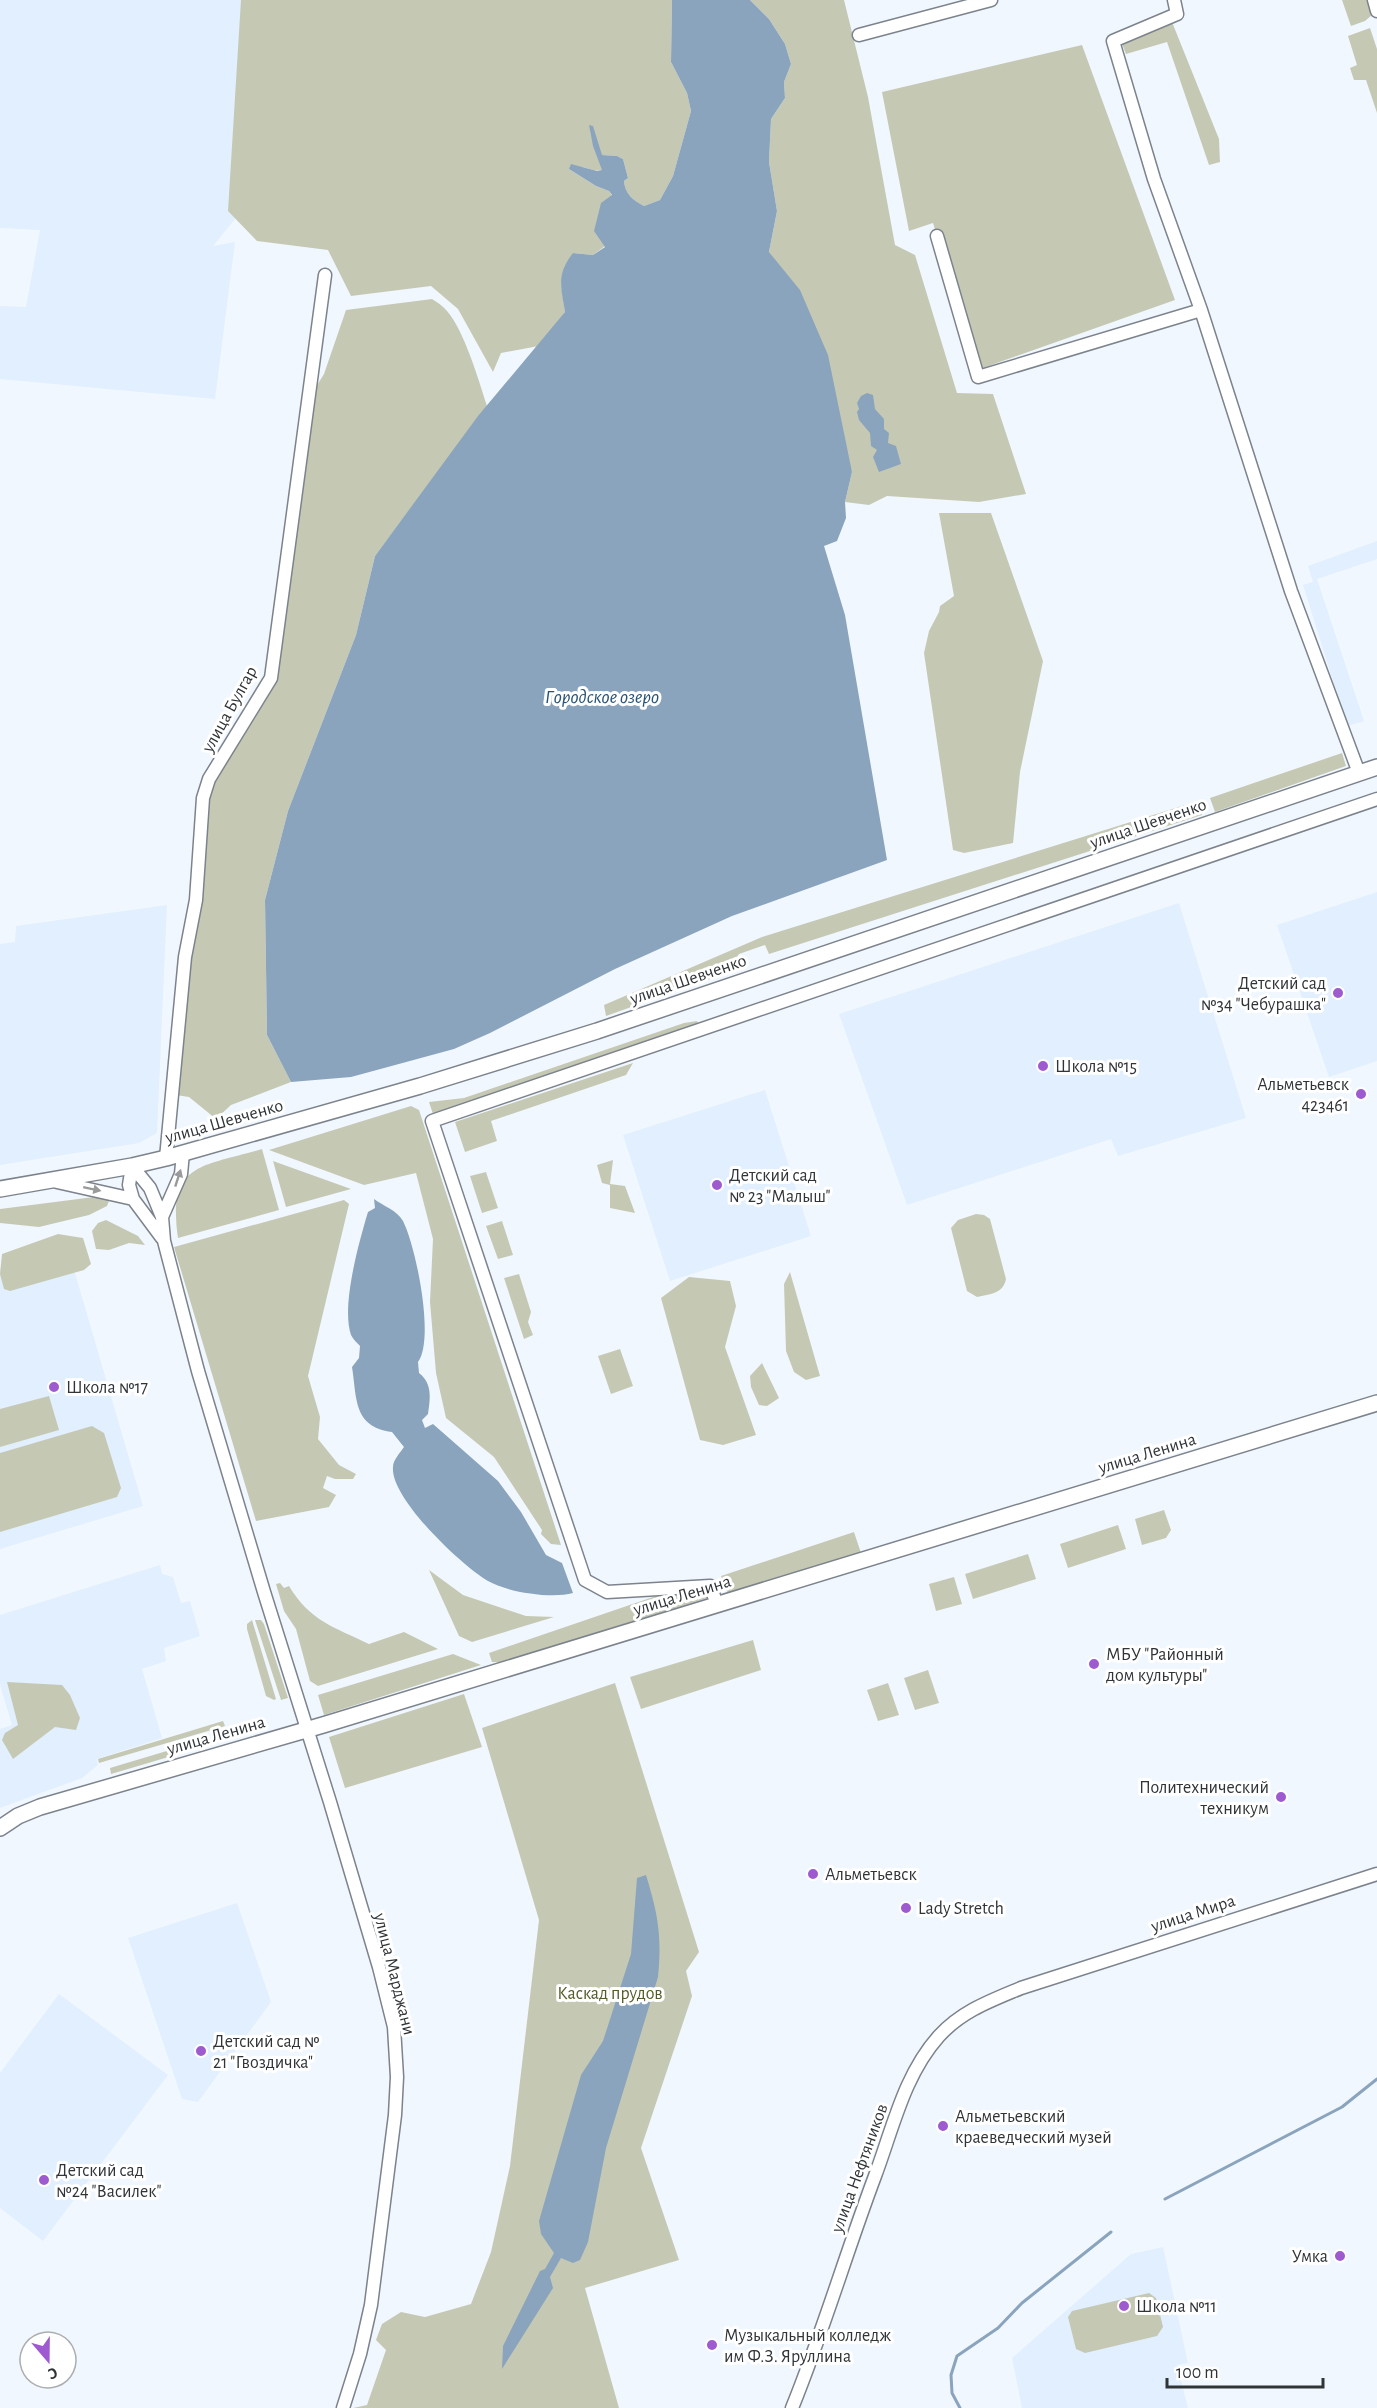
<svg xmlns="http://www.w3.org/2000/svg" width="1377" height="2408" font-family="'Alegreya Sans',sans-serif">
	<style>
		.built { fill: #e1effe }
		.green { fill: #c5c9b4 }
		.water { fill: #89a4bc }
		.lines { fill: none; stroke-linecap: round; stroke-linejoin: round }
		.stream { stroke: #89a4bc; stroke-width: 3 }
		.minor-casing { stroke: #7c838c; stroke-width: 15 }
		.major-casing { stroke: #7c838c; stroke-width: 18 }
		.minor { stroke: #fff; stroke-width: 12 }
		.major { stroke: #fff; stroke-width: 15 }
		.oneway { fill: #989a9b }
		.poi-dot { fill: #9e5acf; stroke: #fff; stroke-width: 2 }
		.labels { text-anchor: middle; stroke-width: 6; stroke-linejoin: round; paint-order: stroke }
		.street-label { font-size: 18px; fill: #303437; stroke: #fff }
		.poi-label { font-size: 18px; fill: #303437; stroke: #fff; text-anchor: start }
		.park-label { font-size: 18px; fill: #535b26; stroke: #fff }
		.water-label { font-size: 20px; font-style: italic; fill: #275376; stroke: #fff }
	</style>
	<rect width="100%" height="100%" fill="#f1f7ff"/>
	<path class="built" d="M0 0H251L235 219 213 246 235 242 215 399 0 379V306L26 307 40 230 0 228Z
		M1377 541V559L1317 579 1364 721 1347 726 1303 585 1313 582 1308 566Z
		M1377 892V1061L1329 1077 1277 925Z
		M1179 903 1246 1118 1118 1156 1111 1139 907 1205 839 1014Z
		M167 905 157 1133 139 1143 0 1165V944L15 942 16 926Z
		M765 1090 811 1236 670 1281 623 1135Z
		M68 1249 143 1506 0 1549V1269Z
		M160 1565 162 1574 173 1577 181 1603 190 1601 200 1636 164 1648 166 1661 142 1669 162 1738 97 1759 98 1765 82 1778 0 1808V1729L12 1725 0 1685V1615Z
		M237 1903 271 2002 198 2102 182 2099 128 1938Z
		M59 1994 168 2075 43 2241 0 2208V2073Z
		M1163 2247 1188 2363 1177 2365 1188 2408H1022L1012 2358 1131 2254Z"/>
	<path class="green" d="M241 0H672L671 62 687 93 691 111 673 176 660 200 644 206C633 200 625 194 624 181L628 178 623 159 617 156 601 155 590 131 603 170C589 173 586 163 569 169L596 186 609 191 612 196 605 246 593 255 573 253 561 284 565 312 544 345 501 353 493 372 458 309 431 286 351 296 328 250 257 241 228 211Z
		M750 0H844L868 97 895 245 915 255 957 393 993 394 1026 494 979 502 887 496 869 505 845 502 852 472 778 265 769 252 777 211 769 162 771 119 785 98 784 82 791 64 785 44 769 19Z
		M1342 0H1368L1372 15 1365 21 1351 26Z
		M1172 22 1219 139 1220 162 1209 165 1167 42 1126 54 1121 41Z
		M1370 28 1377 49V113L1366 80H1354L1350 68 1357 65 1348 36Z
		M1082 45 1175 300 977 370 933 223 909 231 882 92Z
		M432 299C437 302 443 306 447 311 464 330 479 381 487 406L375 556 356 635 288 811 265 900 267 1035 291 1082 231 1105 216 1119 189 1097 176 1095 186 970 211 789 273 683 311 395 324 374 346 310Z
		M939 513H991L1043 661 1020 772 1013 843 964 853 953 850 924 653 929 631 939 612 940 606 954 596Z
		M1342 753 1346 766 1215 812 1210 798Z
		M1198 801 1202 815 769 954 765 945 739 954 724 974 606 1016 604 1005 762 937Z
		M697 1021 699 1025 433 1114 429 1102 464 1098 684 1023Z
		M633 1063 626 1075 491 1121 497 1141 465 1152 455 1122Z
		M411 1106 419 1110 561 1545 551 1544 541 1534 542 1530 494 1457 446 1418 436 1373 430 1302 433 1239 416 1173 364 1185 269 1150Z
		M262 1149 279 1210 178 1238C167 1162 202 1167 262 1149Z
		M613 1160 610 1184 625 1186 635 1213 610 1208V1185L602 1183 597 1165Z
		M273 1161 351 1189 286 1207Z
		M486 1172 498 1208 482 1213 470 1176Z
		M102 1196 109 1201 107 1206 89 1215 39 1227 0 1223V1209Z
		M344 1200 349 1204 308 1376 320 1417 318 1439 339 1465 356 1474 353 1479H335L327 1476 323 1488 336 1495 329 1507 256 1521 174 1247Z
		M976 1214 984 1215 990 1219 1006 1279C1003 1294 990 1294 977 1297L967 1291 951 1228 958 1220Z
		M106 1220 138 1236 145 1245 129 1243 109 1250 96 1249 92 1231 98 1223Z
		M502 1221 513 1255 498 1259 486 1226Z
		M58 1234 83 1238 91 1264 84 1270 10 1291 4 1289 0 1274 2 1254Z
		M790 1272 820 1376 806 1380 794 1372 786 1351 784 1284Z
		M519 1274 531 1312 528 1322 533 1335 524 1339 504 1278Z
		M689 1277 730 1281 736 1306 725 1347 756 1435 723 1445 700 1440 661 1298Z
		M620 1349 633 1386 611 1394 598 1356Z
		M762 1363 779 1398 767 1406 759 1405 751 1387 750 1376Z
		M49 1396 59 1430 0 1447V1409Z
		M92 1426 104 1433 121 1488 117 1497 0 1532V1453Z
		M1164 1510 1171 1530 1166 1538 1142 1545 1135 1519Z
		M1118 1525 1126 1549 1068 1568 1060 1544Z
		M854 1532 861 1553 728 1594 721 1576Z
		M1028 1554 1036 1579 973 1599 965 1574Z
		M429 1570 463 1595 526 1616 554 1617 472 1642 459 1636Z
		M954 1577 962 1604 936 1611 929 1584Z
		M280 1583 284 1588 289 1586C310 1621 334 1627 369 1644L404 1632 438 1649 318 1686 310 1681 296 1629 284 1611 276 1584Z
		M706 1593 707 1598 503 1662H492L489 1653 659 1595Z
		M252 1620 276 1699 274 1700 266 1696 247 1629V1624Z
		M255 1620H261L264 1624 288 1698 281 1700Z
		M753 1640 761 1670 641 1709 630 1677Z
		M453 1654 481 1665 324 1715 318 1695Z
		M928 1670 939 1703 915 1710 904 1678Z
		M7 1682 62 1685 70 1695 80 1718 76 1730 55 1727 13 1759 2 1740 5 1733 18 1725Z
		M615 1683 699 1952 686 1971 692 1996 641 2148 679 2260 585 2288 619 2408H353L367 2405 386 2350 376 2340 382 2324 401 2312 425 2317 471 2304 491 2252 510 2166 539 1920 482 1728Z
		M888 1683 899 1715 878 1721 867 1690Z
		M464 1694 482 1747 345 1788 329 1737Z
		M223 1721 225 1726 99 1763 98 1759Z
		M180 1747 182 1753 111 1774 110 1768Z
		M1149 2293 1156 2298 1163 2327 1157 2336 1085 2353 1076 2349 1068 2317 1072 2311Z"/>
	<path class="water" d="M672 0H750L769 19 785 44 791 64 784 82 785 98 771 119 769 162 777 211 769 252 800 290 828 355 852 472 845 502 846 518 837 541 824 546 845 615 887 860 732 916 615 969 490 1033 454 1049 351 1077 291 1082 267 1035 265 900 288 811 356 635 375 556 478 416 565 312C561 286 556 275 573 253L593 255 605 247 594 231 601 203 612 195 609 191 596 186 569 169 571 164 597 171 602 170 593 146 589 125 593 126 602 155 617 156 623 159 628 178 624 181C625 194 633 200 644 206L660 200 673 176 691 111 687 93 671 62Z
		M867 393 873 395 875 409 884 419V429L889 433 888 443 896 446 901 464 879 472 873 457 877 450 871 446 870 433 859 420 857 412 859 409 857 403 861 396Z
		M374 1199C383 1206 397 1210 403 1221 416 1247 435 1339 418 1362L419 1373C433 1384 430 1399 428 1414L422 1420 425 1428 433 1424 498 1481 521 1512 546 1555 562 1563 573 1593C551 1599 507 1592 488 1581 462 1566 390 1498 393 1467 393 1460 400 1453 404 1447L392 1432C353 1427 357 1398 352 1367L359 1358 360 1346C357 1343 353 1339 351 1335 341 1306 359 1242 368 1212L375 1208Z
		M646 1875C658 1914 662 1936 658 1977L606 2148 588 2242 580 2260 573 2263 561 2258 550 2277 553 2288 502 2369 503 2346 540 2271 545 2269 554 2253 541 2234 539 2221 581 2075 603 2041 631 1954 637 1878Z"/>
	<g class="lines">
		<path class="stream" d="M1165 2199 1342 2107 1377 2079
			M960 2408 952 2393 951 2375 957 2356 998 2328 1022 2303 1111 2232"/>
		<g class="minor-casing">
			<path id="minor" d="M1174 0 1177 14 1113 41 1154 179 1201 310 1291 591 1359 773
				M1374 0 1377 11
				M859 35 991 0
				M937 236 978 377 1201 310
				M183 1153 181 1174 162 1217 164 1241 198 1371 264 1592 330 1802 379 1967 394 2027 397 2077 395 2115 371 2305 360 2354 343 2408
				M166 1158 185 957 196 900 203 798 209 779 271 678 325 275
				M132 1166 129 1185 133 1199 162 1238
				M132 1166 150 1188 162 1217
				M57 1182 133 1199
				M717 1604 710 1586 607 1592 585 1580 432 1121 1377 799
				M792 2408C823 2332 846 2253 875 2176 893 2128 904 2075 939 2036 962 2011 990 2001 1021 1988L1377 1874"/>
		</g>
		<g class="major-casing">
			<path id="major" d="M0 1189 132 1166 166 1158 420 1086 597 1031 1377 767
				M0 1828 18 1816 40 1807 323 1725 1377 1403"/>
		</g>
		<use href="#minor" class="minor"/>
		<use href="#major" class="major"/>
	</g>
	<defs><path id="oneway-solid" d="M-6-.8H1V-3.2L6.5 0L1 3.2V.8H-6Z" transform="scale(1.5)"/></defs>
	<g class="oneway">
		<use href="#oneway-solid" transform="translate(178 1178) rotate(-72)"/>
		<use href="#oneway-solid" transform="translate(92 1189) rotate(12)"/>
	</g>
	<g class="poi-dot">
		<circle cx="1338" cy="993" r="6"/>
		<circle cx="1043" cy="1066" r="6"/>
		<circle cx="1361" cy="1094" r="6"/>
		<circle cx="717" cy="1185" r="6"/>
		<circle cx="54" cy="1387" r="6"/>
		<circle cx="1094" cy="1664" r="6"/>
		<circle cx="1281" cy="1797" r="6"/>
		<circle cx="813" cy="1874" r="6"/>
		<circle cx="906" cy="1908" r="6"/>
		<circle cx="201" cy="2051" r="6"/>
		<circle cx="943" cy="2126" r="6"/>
		<circle cx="44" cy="2180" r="6"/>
		<circle cx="1340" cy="2256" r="6"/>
		<circle cx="1124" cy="2306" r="6"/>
		<circle cx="712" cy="2345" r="6"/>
	</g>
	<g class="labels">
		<g class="street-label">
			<text transform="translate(229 709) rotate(-61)" y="6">улица Булгар</text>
			<text transform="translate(1148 823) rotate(-19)" y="6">улица Шевченко</text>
			<text transform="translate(688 979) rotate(-19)" y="6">улица Шевченко</text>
			<text transform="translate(224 1121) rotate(-16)" y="6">улица Шевченко</text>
			<text transform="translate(1147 1453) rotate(-17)" y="6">улица Ленина</text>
			<text transform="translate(682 1595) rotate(-17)" y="6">улица Ленина</text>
			<text transform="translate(216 1735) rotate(-16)" y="6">улица Ленина</text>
			<text transform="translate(1193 1913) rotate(-18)" y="6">улица Мира</text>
			<text transform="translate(395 1974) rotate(76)" y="6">улица Марджани</text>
			<text transform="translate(859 2168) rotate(-70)" y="6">улица Нефтяников</text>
		</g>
		<g class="poi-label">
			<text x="1326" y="989" text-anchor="end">Детский сад<tspan x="1326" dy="21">№34 "Чебурашка"</tspan></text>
			<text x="1055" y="1072">Школа №15</text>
			<text x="1349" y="1090" text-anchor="end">Альметьевск<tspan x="1349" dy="21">423461</tspan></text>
			<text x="729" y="1181">Детский сад<tspan x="729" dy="21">№ 23 "Малыш"</tspan></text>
			<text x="66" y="1393">Школа №17</text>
			<text x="1106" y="1660">МБУ "Районный<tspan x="1106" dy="21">дом культуры"</tspan></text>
			<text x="1269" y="1793" text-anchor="end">Политехнический<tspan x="1269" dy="21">техникум</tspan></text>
			<text x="825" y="1880">Альметьевск</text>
			<text x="918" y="1914">Lady Stretch</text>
			<text x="213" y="2047">Детский сад №<tspan x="213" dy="21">21 "Гвоздичка"</tspan></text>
			<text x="955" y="2122">Альметьевский<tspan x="955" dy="21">краеведческий музей</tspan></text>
			<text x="56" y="2176">Детский сад<tspan x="56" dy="21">№24 "Василек"</tspan></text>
			<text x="1328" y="2262" text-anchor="end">Умка</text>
			<text x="1136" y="2312">Школа №11</text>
			<text x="724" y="2341">Музыкальный колледж<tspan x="724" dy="21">им Ф.З. Яруллина</tspan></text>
		</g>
		<g class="park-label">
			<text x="610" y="1999">Каскад прудов</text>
		</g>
		<g class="water-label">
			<text x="602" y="703">Городское озеро</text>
		</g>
	</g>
	<g transform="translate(48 2360) rotate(160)"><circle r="28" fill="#ffffff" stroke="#acaeaf" stroke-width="1.5"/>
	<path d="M0-4.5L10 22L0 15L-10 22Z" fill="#9e5acf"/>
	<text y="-9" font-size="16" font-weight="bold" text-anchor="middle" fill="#303437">С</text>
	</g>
	<path d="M1167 2378v9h156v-9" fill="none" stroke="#303437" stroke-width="3"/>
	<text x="1176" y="2378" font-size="18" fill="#303437" stroke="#ffffff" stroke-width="4.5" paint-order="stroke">100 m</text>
</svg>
